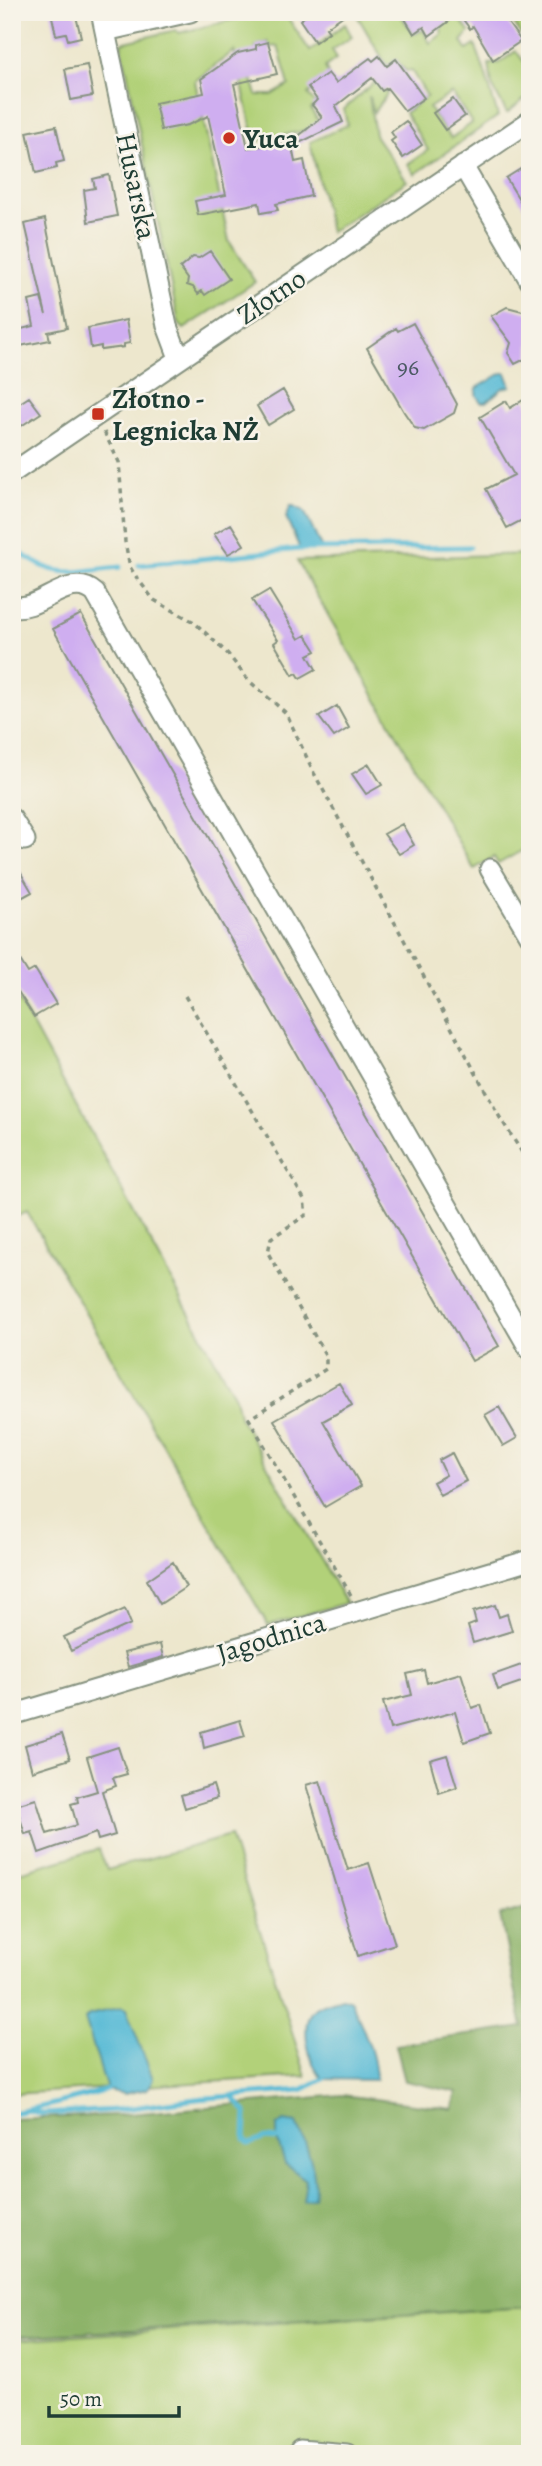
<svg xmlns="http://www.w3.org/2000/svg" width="542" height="2466" font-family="Alegreya,serif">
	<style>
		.green { fill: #b2d179; stroke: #688756; stroke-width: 2; fill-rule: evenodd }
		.forest { fill: #8db369; stroke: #56784e; stroke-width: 2 }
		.water { fill: #56bad5; stroke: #3a7c84; stroke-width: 2 }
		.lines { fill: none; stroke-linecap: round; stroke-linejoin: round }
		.stream { stroke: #56bad5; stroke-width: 5 }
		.building { fill: #cfaef0 }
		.minor-casing { stroke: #869280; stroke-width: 23 }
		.path { stroke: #869280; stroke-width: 3.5; stroke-dasharray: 5 5; stroke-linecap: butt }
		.minor { stroke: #fff; stroke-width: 19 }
		.poi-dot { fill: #c8321e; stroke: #f7f3e8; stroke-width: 2.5 }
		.labels { text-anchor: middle; stroke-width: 5; stroke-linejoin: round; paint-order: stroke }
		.number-label { font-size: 24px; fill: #4b5963 }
		.poi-label { font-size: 28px; font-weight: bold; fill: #1f3d34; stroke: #f7f3e8; text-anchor: start }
		.street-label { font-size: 28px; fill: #1f3d34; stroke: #f7f3e8 }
	</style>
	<rect width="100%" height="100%" fill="#f7f3e8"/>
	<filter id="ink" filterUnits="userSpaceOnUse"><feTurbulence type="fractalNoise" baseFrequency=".0143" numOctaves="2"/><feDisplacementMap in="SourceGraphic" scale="14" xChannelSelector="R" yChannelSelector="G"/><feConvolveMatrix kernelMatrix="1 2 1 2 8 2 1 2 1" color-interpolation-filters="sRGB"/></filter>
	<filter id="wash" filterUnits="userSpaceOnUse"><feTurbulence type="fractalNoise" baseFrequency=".00686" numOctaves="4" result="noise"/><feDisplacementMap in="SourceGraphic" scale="28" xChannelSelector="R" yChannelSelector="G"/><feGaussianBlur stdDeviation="1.57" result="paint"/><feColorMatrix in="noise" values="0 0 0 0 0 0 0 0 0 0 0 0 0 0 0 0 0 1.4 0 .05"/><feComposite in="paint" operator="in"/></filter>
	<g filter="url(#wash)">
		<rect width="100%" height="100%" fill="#ede7cd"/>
		<path class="green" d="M264 12H284L310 51 345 24 352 37 332 50 337 58 325 67 329 76 308 94 316 105 311 109 320 123 307 130 255 141 234 51 195 81 229 241 255 282 184 329 179 324 121 43 176 30 179 33ZM268 42 269 47 278 46 289 85 272 95H257L252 79 256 46Z
			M355 12H403L400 14 414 34 423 30 430 43 442 34 439 23 455 12 469 32 462 41 467 50 475 45C485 68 490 92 498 116L415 174 408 164 428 150 405 113 427 96 411 70 406 71 396 60 387 66ZM452 93 472 123 451 138 429 108Z
			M506 12H530V36L524 39Z
			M516 51 530 70V95L507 113 492 86 489 64 499 63Z
			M377 80 387 94 374 112 369 96 375 135 407 181 330 232 310 142 347 125 344 109Z
			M530 554V846L498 864 494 857 474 869 297 561Z
			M12 988 235 1397 239 1416 346 1603 268 1625 27 1212 12 1219Z
			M230 1836 306 2076 12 2094V1874L99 1849 107 1870Z
			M530 2307V2454H12V2340Z"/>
		<path class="forest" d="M530 1907V2307L12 2337V2119L119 2115 342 2095 453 2109 457 2092 405 2081 396 2045 523 2027 500 1915Z"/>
		<path class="water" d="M502 373H506L511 386 503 388 486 402H481L476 395 477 388Z
			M291 505 304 511 322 549H300L286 517Z
			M342 1998 351 2001C361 2025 376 2053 376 2080L323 2079C309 2066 298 2022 315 2008 322 2003 334 2001 342 1998Z
			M122 2007 126 2009 153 2079 147 2089 124 2094 107 2090 85 2019 89 2015Z
			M283 2121 297 2123C307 2146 318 2174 314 2198L303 2201 306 2180 285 2164 277 2139V2126Z"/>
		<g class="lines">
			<path class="stream" d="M12 547C57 581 68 572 120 567
				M139 565 300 549 470 547
				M232 2096 246 2112 245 2139 249 2144 266 2138 277 2139
				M28 2110 42 2114 117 2110 196 2099 301 2090 323 2079
				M12 2113C45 2107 75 2099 107 2090"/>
		</g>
		<g id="blocks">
			<path class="building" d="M51 12H75L81 37 68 40 66 33 56 35Z
				M311 12H348L326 28 329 32 315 42 300 20Z
				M401 12H500L521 41 493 60 473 26 470 29 459 14 429 36 424 27 414 34Z
				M268 42 277 74 234 84 248 148 291 142 322 117 312 105 317 100 308 87 328 73 336 83 370 58 373 61 379 56 387 66 396 59 424 98 405 111 387 88 382 91 372 78 336 106 343 122 293 146 291 142 295 162 304 160 311 196 276 204 278 210 261 213 259 203 198 215 195 201 226 195 208 116 188 125 161 130 155 103 204 93 201 79 238 53 256 49V45Z
				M87 65 93 96 71 100 65 69Z
				M453 99 465 116 445 130 433 113Z
				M406 121 422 145 403 158 391 141 395 138 391 132Z
				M56 126 64 161 56 163 57 168 36 173 27 132Z
				M530 163V217L506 178Z
				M109 175 117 216 88 222 84 190 95 188 93 179Z
				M45 219 67 328 48 332 50 340 20 346 17 330 34 326 29 301 41 298 46 315 25 224Z
				M210 251 229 279 205 295 202 291 198 294 193 287 187 285 188 279 180 268 193 257 199 258Z
				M507 307 530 313 529 357 515 364 508 353 511 343 491 316Z
				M126 320 130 343 124 344V347L101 350V346L91 348 88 328Z
				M413 323 457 404 454 413 424 430 415 428 404 412 367 348 396 328 398 331Z
				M283 390 294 409 268 425 257 406Z
				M29 397 41 413 12 432V408Z
				M525 399 530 408V516L507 528 486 489 514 475 480 417 506 401 510 408Z
				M231 524 244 545 228 554 214 534Z
				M269 590 299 639 306 635 316 651 308 655 316 669 300 678 297 673 293 675 274 643 278 640 252 600Z
				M81 614 499 1346 472 1361 53 629Z
				M337 706 349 728 334 737 319 717Z
				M369 764 382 785 366 794 352 774Z
				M402 824 414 845 399 854 384 834Z
				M12 858 32 892 12 903Z
				M12 947 28 973 35 969 56 1004 34 1017 12 982Z
				M339 1383 352 1405 323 1421 361 1486 325 1507 274 1420Z
				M499 1407 517 1438 503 1446 485 1415Z
				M452 1453 466 1481 440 1495 433 1482 446 1475 439 1460Z
				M173 1562 186 1587 160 1604 147 1580Z
				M495 1605 499 1617 507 1614 512 1631 473 1643 468 1626 476 1623 473 1612Z
				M125 1609 131 1624 71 1651 64 1637Z
				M160 1644 163 1657 128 1667 124 1653Z
				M530 1662V1679L498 1690 493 1675Z
				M424 1670 427 1683 461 1673 472 1708 481 1705 490 1733 464 1742 455 1712 390 1729 383 1702 412 1695 407 1674Z
				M240 1720 245 1736 204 1748 201 1732Z
				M62 1734 70 1759 32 1771 25 1745Z
				M118 1747 127 1774 113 1778 116 1786 102 1791 115 1835 98 1840 96 1833 39 1853 32 1832 25 1834 16 1805 36 1799 47 1834 77 1825 71 1804 78 1802 77 1797 97 1791 87 1757Z
				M447 1755 457 1787 439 1793 430 1760Z
				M320 1781 348 1870 369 1863 395 1944 358 1956 306 1785Z
				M213 1785 217 1798 185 1808 181 1795Z"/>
		</g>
	</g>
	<g filter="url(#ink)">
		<use href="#blocks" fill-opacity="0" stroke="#869280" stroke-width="2"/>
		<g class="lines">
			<g class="minor-casing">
				<path id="minor" d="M101 12 167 326 179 358
					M105 31 190 12
					M463 166 530 281
					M12 473 530 121
					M12 606C40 613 69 570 95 593L530 1350
					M12 819 25 840
					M490 869 530 936
					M12 1715 530 1560
					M300 2454V2450L347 2454"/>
			</g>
			<path class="path" d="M104 432 119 462 125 542 130 567 137 578 154 600 194 622 228 654 248 680 286 713 314 773 499 1116 530 1165
				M185 996 304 1199 306 1215 271 1238 268 1253 326 1356V1369L249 1419 352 1597
				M230 2454 284 2448"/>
			<use href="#minor" class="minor"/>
		</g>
	</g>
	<g class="poi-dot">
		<circle cx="229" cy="138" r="7"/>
		<rect x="91" y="407" width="14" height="14" rx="3.5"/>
	</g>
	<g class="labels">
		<g class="number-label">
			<text x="408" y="375">96</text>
		</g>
		<g class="poi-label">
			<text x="243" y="148">Yuca</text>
			<text x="112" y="408">Złotno -<tspan x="112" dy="32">Legnicka NŻ</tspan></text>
		</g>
		<g class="street-label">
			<text transform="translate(137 186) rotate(78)" y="10">Husarska</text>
			<text transform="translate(271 296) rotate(-34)" y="10">Złotno</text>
			<text transform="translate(271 1637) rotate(-17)" y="10">Jagodnica</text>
		</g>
	</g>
	<rect width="542" height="2466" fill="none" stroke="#f7f3e8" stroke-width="42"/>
	<path d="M49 2406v10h130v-10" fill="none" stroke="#1f3d34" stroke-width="3.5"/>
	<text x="60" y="2406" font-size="21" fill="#1f3d34" stroke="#f7f3e8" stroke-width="5" paint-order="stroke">50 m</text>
</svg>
